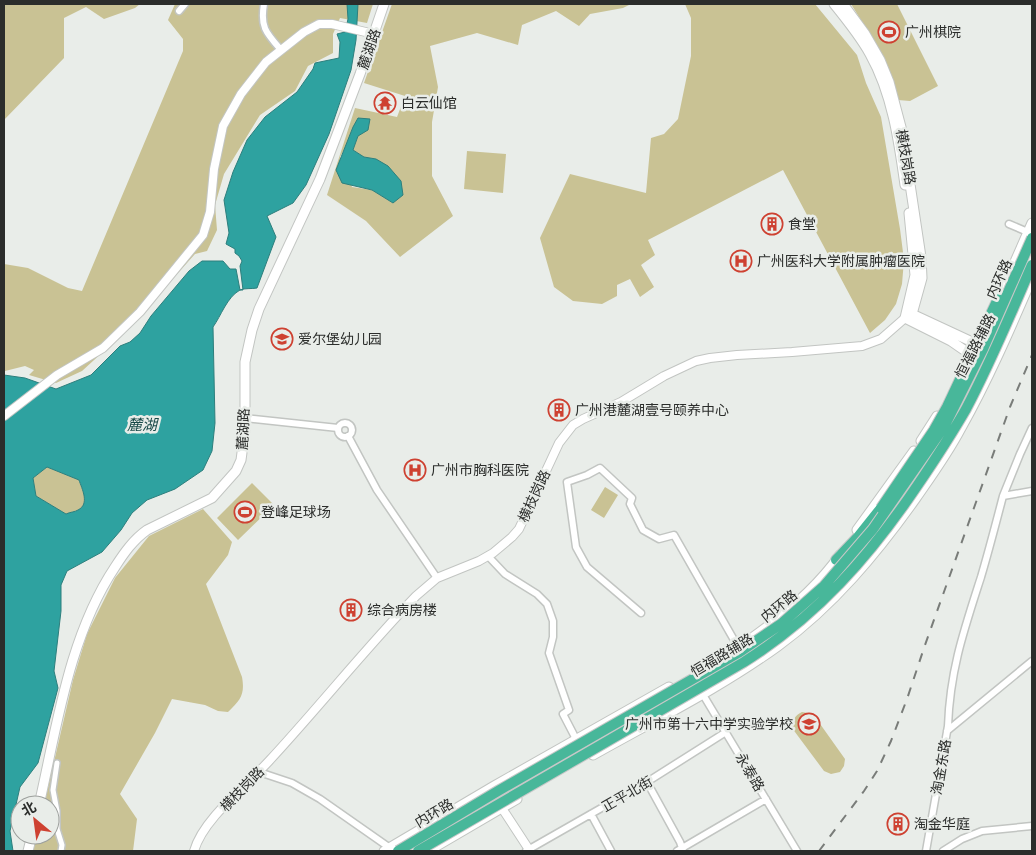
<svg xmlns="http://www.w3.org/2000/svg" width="1036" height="855" font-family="Lato,'Noto Sans SC',sans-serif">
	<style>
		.green { fill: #c9c294; fill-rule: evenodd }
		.water { fill: #2ea2a0; stroke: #2d7f7d; fill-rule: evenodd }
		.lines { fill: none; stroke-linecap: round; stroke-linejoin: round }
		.pedestrian-casing { stroke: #c2c5c2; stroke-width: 8 }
		.minor-casing { stroke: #c2c5c2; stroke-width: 9 }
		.tertiary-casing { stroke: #c2c5c2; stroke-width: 10 }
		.secondary-casing { stroke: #c2c5c2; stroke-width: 11 }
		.trunk-casing { stroke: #c8c8c8; stroke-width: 12 }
		.pedestrian { stroke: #fff; stroke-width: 5 }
		.minor { stroke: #fff; stroke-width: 6 }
		.tertiary { stroke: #fff; stroke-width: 8 }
		.secondary { stroke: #fff; stroke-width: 9 }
		.trunk { stroke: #48b79a; stroke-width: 10 }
		.rail { stroke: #797c79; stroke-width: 2; stroke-dasharray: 9 9; stroke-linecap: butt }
		.trunk-bridge-casing { stroke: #c8c8c8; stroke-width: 12; stroke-linecap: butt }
		.trunk-bridge { stroke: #48b79a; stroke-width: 10 }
		.labels { text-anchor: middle; stroke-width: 5; stroke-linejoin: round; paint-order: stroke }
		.poi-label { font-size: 14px; fill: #2b2d2b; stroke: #e9ede9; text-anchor: start }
		.street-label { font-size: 14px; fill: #2b2d2b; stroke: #e9ede9 }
		.water-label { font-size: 15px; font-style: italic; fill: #184948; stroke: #e9ede9 }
	</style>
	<rect width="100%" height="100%" fill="#e9ede9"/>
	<path class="green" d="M4 4H140L135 8 104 19 86 7 64 18V58L4 120Z
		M175 4H373L367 23 340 18 333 34V53L308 66 295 91 260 115 224 174 215 205 217 230 207 251 195 254 128 329 82 371 56 383 29 375 34 370 25 366 5 371 4 368V264L28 268 68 288 82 291 183 51V39L168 20Z
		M392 4H631L623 8 590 14 579 26 556 11 522 25 518 45 477 33 430 46 438 87 432 122V176L453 216 400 257 366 221 327 195 355 108 397 117 405 96 364 83ZM353 127 358 136 353 150 364 157 376 159 393 203 372 190 352 187 340 157 347 144Z
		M685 4H815L857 55 866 83 881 117 900 229 904 260 902 284 896 304 885 320 870 333 783 170 648 240 655 255 641 265 654 287 640 297 630 279 617 285V296L602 304 573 301 554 287 540 238 570 174 646 193 651 138 664 134 678 119 691 56V18Z
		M851 4H897L938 86 910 101 898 100 885 59Z
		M467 151 506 154 503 193 464 189Z
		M47 467 79 480C82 489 90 504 78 510 75 512 70 512 66 514L36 496 33 478Z
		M252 483 274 505 238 540 217 518Z
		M605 487 618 495 604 518 591 510Z
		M203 509 232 542 228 555 206 584 242 677C245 694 241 700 228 712L218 711 205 705 172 699 155 733 120 794 137 819 133 851H33L37 835H50V805H44L73 680 87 634 115 578 149 536Z
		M802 712 813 714 845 759 844 766 840 772 831 774 824 771 792 728C793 720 794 716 802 712Z"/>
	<path class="water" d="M347 4H358L356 40 351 70 329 134 306 185 293 203 267 216 276 237 257 288C252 289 244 288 240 290 227 297 221 316 213 327L215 423 212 451 203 470 175 489 147 500 132 513 121 530 102 552 67 571 61 585V611L54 671 58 688 38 763 20 787 10 831 13 851H4V375L25 378 56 389 91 375 120 346 130 342 140 333 151 316 189 271 202 261H223L230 269H236L240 290H243L240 266 242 261 239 256 235 253V249L226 244 229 233 224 200 233 172 247 140 265 117 297 92 313 69 315 63 339 58 340 42 337 34 345 32 348 19ZM47 467 79 480C82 489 90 504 78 510 75 512 70 512 66 514L36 496 33 478Z
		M358 118 370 119 368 130 358 136 353 150 364 157 376 159 388 166 401 181 403 195 393 203 372 190 342 183 336 170 353 127Z"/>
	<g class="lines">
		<g class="pedestrian-casing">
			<path id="pedestrian" d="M57 763 53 790 57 811V829L62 845 61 851"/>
		</g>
		<g class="minor-casing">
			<path id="minor" d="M264 4C260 27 266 33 281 50
				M179 11 185 4
				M1009 224 1030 233
				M245 418 338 428
				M338 430a7 7 0 1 1 14 0a7 7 0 1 1-14 0Z
				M348 436 377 490 437 578
				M1003 496 1020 454 1032 428
				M488 556 505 574 537 594 547 604 553 621V637L549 653 569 710 563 714 576 739
				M641 613 587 567 576 547 567 482 587 475 600 468 632 498 630 504 643 530 659 539 674 535 742 654
				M702 693 797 851
				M947 731 1032 661
				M259 772 292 783 320 799 390 848
				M647 782 680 842 683 851
				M591 814 611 851
				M526 851 647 782 726 732
				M677 851 766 799
				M926 851 948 726C950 670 964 630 981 577 989 550 996 523 1003 496L1032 491
				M943 851 962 839 982 831 1032 826"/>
		</g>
		<g class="tertiary-casing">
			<path id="tertiary" d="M4 416 57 375 103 348 140 312 203 235 210 212 214 169 223 126 241 94 266 62 304 32 319 24H332L374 34
				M494 796 530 851
				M194 851C203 819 246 786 269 761 319 707 365 649 416 596L437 578 479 561 493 553 512 537 519 529 559 443 573 425 583 419 621 402 664 376 696 361 710 358 737 355 792 352 862 346 881 339 905 318"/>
		</g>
		<g class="secondary-casing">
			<path id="secondary" d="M834 4C847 20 860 36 870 54 892 93 899 141 905 185
				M843 4 865 34 880 60 889 82 902 131 921 257 922 278 912 314 905 318
				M996 305 1032 223
				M912 314 983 347
				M905 318 915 275 909 213
				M905 318 951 341 977 359
				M921 441 937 416
				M857 530 914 451
				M749 640C782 617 816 589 840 555
				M593 755C655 720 720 688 778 646 833 606 877 553 916 498 932 475 948 453 961 428 988 380 1010 329 1032 278
				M39 805C57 726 69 636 115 567 124 553 133 540 147 530L212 498 236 471 241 460 245 430V362L252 330 259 309 320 179 360 74 384 4
				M28 851 32 835
				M384 851 494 786 669 687
				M428 851 517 799"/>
		</g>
		<g class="trunk-casing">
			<path id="trunk" d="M836 560 857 538 881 508"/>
		</g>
		<use href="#pedestrian" class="pedestrian"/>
		<use href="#minor" class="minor"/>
		<use href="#tertiary" class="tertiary"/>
		<use href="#secondary" class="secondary"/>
		<use href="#trunk" class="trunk"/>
		<path class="rail" d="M819 851 864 791 877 771 891 741 907 699 925 645 1010 407 1032 355"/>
		<g class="trunk-bridge-casing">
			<path id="trunk-bridge" d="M881 508 934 430 947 407 998 299
				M398 851 498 791 738 653 781 624 824 586 873 529 944 427 983 349 1032 238
				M418 851 744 662C817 616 869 557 917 486 934 461 951 435 966 409 991 362 1011 313 1032 265"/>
		</g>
		<use href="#trunk-bridge" class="trunk-bridge"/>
	</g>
	<defs>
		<g id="stadium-ring" transform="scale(1.125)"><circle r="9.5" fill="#e9ede9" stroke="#ce4131" stroke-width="1.5"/><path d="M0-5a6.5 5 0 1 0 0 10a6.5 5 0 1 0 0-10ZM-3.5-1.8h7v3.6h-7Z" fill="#ce4131"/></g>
		<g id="temple-ring" transform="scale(1.125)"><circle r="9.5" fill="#e9ede9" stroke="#ce4131" stroke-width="1.5"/><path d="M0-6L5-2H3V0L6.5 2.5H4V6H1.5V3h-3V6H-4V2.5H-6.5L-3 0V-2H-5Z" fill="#ce4131"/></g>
		<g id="building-ring" transform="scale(1.125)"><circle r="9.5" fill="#e9ede9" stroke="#ce4131" stroke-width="1.5"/><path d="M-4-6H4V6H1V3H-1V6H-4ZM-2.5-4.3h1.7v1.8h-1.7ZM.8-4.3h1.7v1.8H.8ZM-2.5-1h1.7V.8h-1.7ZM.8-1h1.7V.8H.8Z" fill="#ce4131"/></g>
		<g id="hospital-ring" transform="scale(1.125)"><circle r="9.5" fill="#e9ede9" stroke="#ce4131" stroke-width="1.5"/><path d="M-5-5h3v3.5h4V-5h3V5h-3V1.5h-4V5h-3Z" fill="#ce4131"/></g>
		<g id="school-ring" transform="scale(1.125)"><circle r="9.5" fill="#e9ede9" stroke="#ce4131" stroke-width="1.5"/><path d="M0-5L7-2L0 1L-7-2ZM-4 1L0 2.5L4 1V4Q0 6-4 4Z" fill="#ce4131"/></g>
	</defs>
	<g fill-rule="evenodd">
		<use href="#stadium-ring" x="889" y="32"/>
		<use href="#temple-ring" x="385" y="103"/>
		<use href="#building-ring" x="772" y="224"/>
		<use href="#hospital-ring" x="741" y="261"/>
		<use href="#school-ring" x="282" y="339"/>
		<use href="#building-ring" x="559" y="410"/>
		<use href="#hospital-ring" x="415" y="470"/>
		<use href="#stadium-ring" x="245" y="512"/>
		<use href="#building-ring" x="351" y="610"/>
		<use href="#school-ring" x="809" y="724"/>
		<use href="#building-ring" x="898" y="824"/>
	</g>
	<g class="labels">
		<g class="poi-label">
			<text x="905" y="37">广州棋院</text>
			<text x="401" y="108">白云仙馆</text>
			<text x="788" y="229">食堂</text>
			<text x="757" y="266">广州医科大学附属肿瘤医院</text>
			<text x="298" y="344">爱尔堡幼儿园</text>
			<text x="575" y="415">广州港麓湖壹号颐养中心</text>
			<text x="431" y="475">广州市胸科医院</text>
			<text x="261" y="517">登峰足球场</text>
			<text x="367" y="615">综合病房楼</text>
			<text x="793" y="729" text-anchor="end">广州市第十六中学实验学校</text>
			<text x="914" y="829">淘金华庭</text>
		</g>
		<g class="street-label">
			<text transform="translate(369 49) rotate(-71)" y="5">麓湖路</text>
			<text transform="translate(906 157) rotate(80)" y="5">横枝岗路</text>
			<text transform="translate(999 279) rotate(-66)" y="5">内环路</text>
			<text transform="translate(975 346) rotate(-63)" y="5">恒福路辅路</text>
			<text transform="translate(243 429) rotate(-87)" y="5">麓湖路</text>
			<text transform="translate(534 496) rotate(-65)" y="5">横枝岗路</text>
			<text transform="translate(779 606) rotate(-39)" y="5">内环路</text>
			<text transform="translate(722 655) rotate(-31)" y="5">恒福路辅路</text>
			<text transform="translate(941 767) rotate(-80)" y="5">淘金东路</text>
			<text transform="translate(750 772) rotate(59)" y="5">永泰路</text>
			<text transform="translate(242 789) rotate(-46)" y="5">横枝岗路</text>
			<text transform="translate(627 794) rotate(-30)" y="5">正平北街</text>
			<text transform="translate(434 813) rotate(-31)" y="5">内环路</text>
		</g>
		<g class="water-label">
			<text x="142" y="430">麓湖</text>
		</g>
	</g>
	<rect width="1036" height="855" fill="none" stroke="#2b2d2b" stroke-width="10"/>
	<g transform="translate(35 820) rotate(331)"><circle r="24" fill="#e9ede9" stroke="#9da09d"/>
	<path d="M0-4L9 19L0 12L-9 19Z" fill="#ce4131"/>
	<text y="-8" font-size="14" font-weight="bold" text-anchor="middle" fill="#2b2d2b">北</text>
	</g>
</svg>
